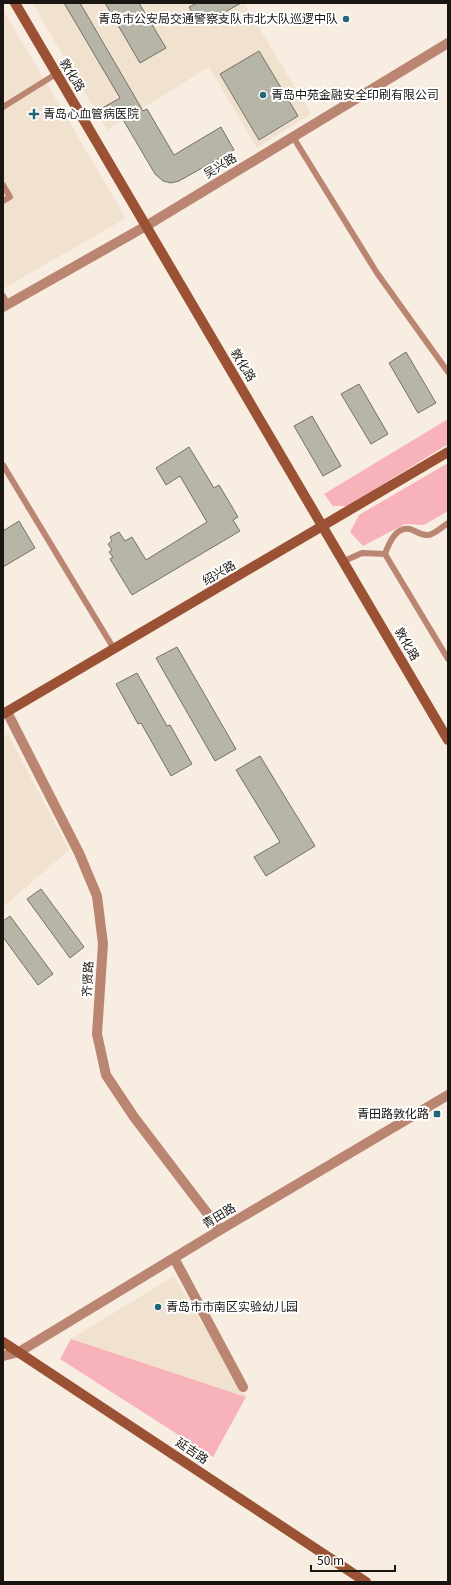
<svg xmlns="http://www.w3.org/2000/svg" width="451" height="1585" font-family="Georgia,'Noto Sans SC',serif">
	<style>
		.built { fill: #f1e1cf }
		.green { fill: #f8b2b9 }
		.building { fill: #b7b5a7; stroke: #747265 }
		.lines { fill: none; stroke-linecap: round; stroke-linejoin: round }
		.lane { stroke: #ba8571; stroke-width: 6 }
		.street { stroke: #ba8571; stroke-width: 10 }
		.secondary { stroke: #9b5133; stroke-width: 10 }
		.poi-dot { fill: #226678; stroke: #fff; stroke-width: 1.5 }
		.labels { text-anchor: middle; stroke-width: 4; stroke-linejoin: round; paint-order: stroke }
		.poi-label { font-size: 12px; fill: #191611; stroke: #fff; text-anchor: start }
		.street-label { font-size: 12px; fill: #191611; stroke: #fff }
	</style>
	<rect width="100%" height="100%" fill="#f8ede1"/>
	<path class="built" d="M32 3H244L311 114 257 148 209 67 107 130Z
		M3 10 126 218 3 289Z
		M8 734 69 850 3 907V737Z
		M174 1276 246 1397 71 1339Z"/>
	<path class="green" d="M448 419V444L348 506H333L324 494Z
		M448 463V511L424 525 405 524 363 546 350 532 359 515Z
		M71 1339 246 1397 213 1457 60 1359Z"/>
	<path class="building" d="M64 3H80L143 111 147 109 174 155 221 127 234 150 179 181 171 183 163 181 155 174 118 111 102 120 97 111 120 98Z
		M105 3H139L166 48 140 63Z
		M197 3H241L200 26 189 7Z
		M259 51 298 116 259 140 220 74Z
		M406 352 436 403 418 413 389 363Z
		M359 384 388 434 371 444 341 394Z
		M312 416 341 466 323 476 294 426Z
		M189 447 214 488 219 485 225 495 238 517 233 520 240 531 132 595 110 559 113 557 109 552 112 550 108 544 112 541 110 537 119 532 125 541 132 537 146 560 207 522 180 476 166 485 156 468Z
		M19 521 35 548 3 567V531Z
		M177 647 236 749 215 761 156 658Z
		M137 673 167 726 170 725 192 764 171 776 141 723 138 724 116 684Z
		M260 756 315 846 266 876 254 857 280 842 236 770Z
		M41 889 84 947 70 958 27 899Z
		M10 916 53 974 38 985 3 937V921Z"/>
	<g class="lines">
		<path class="lane" d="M3 107 56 74
			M293 137 377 273 448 372
			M3 185 10 197 3 201
			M3 296 8 305
			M3 465 114 649
			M385 554C389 543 396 526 410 529 416 531 422 536 429 535 435 534 443 526 448 523
			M344 561 362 553 385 554 448 659"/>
		<path class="street" d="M3 307 146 226 448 43
			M7 712 79 853 97 896 103 944 97 1034 106 1075 134 1117 220 1230
			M174 1258 243 1387
			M3 1356 19 1352 220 1230 448 1095"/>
		<path class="secondary" d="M15 3 448 740
			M3 714 448 452
			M3 1342 366 1582"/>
	</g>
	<g class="poi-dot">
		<circle cx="346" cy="19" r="4"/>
		<circle cx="263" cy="95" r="4"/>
		<path d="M32 108h4v4h4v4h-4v4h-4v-4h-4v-4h4z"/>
		<rect x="433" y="1110" width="8" height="8" rx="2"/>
		<circle cx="158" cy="1307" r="4"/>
	</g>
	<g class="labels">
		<g class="poi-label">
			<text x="338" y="23" text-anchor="end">青岛市公安局交通警察支队市北大队巡逻中队</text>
			<text x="271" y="99">青岛中苑金融安全印刷有限公司</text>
			<text x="43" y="118">青岛心血管病医院</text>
			<text x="429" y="1118" text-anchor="end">青田路敦化路</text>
			<text x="166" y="1311">青岛市市南区实验幼儿园</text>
		</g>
		<g class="street-label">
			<text transform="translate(72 75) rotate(59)" y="4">敦化路</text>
			<text transform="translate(220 166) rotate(-31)" y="4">吴兴路</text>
			<text transform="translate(243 365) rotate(59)" y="4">敦化路</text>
			<text transform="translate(219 573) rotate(-30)" y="4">绍兴路</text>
			<text transform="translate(407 644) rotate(60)" y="4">敦化路</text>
			<text transform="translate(88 979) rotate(-87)" y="4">齐贤路</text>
			<text transform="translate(219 1216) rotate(-31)" y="4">青田路</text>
			<text transform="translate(192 1451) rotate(34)" y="4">延吉路</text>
		</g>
	</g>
	<rect width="451" height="1585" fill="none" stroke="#191611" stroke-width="8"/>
	<path d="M311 1565v6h84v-6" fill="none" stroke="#191611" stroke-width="2"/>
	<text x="317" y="1565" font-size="12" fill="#191611" stroke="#ffffff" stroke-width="3" paint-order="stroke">50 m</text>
</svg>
